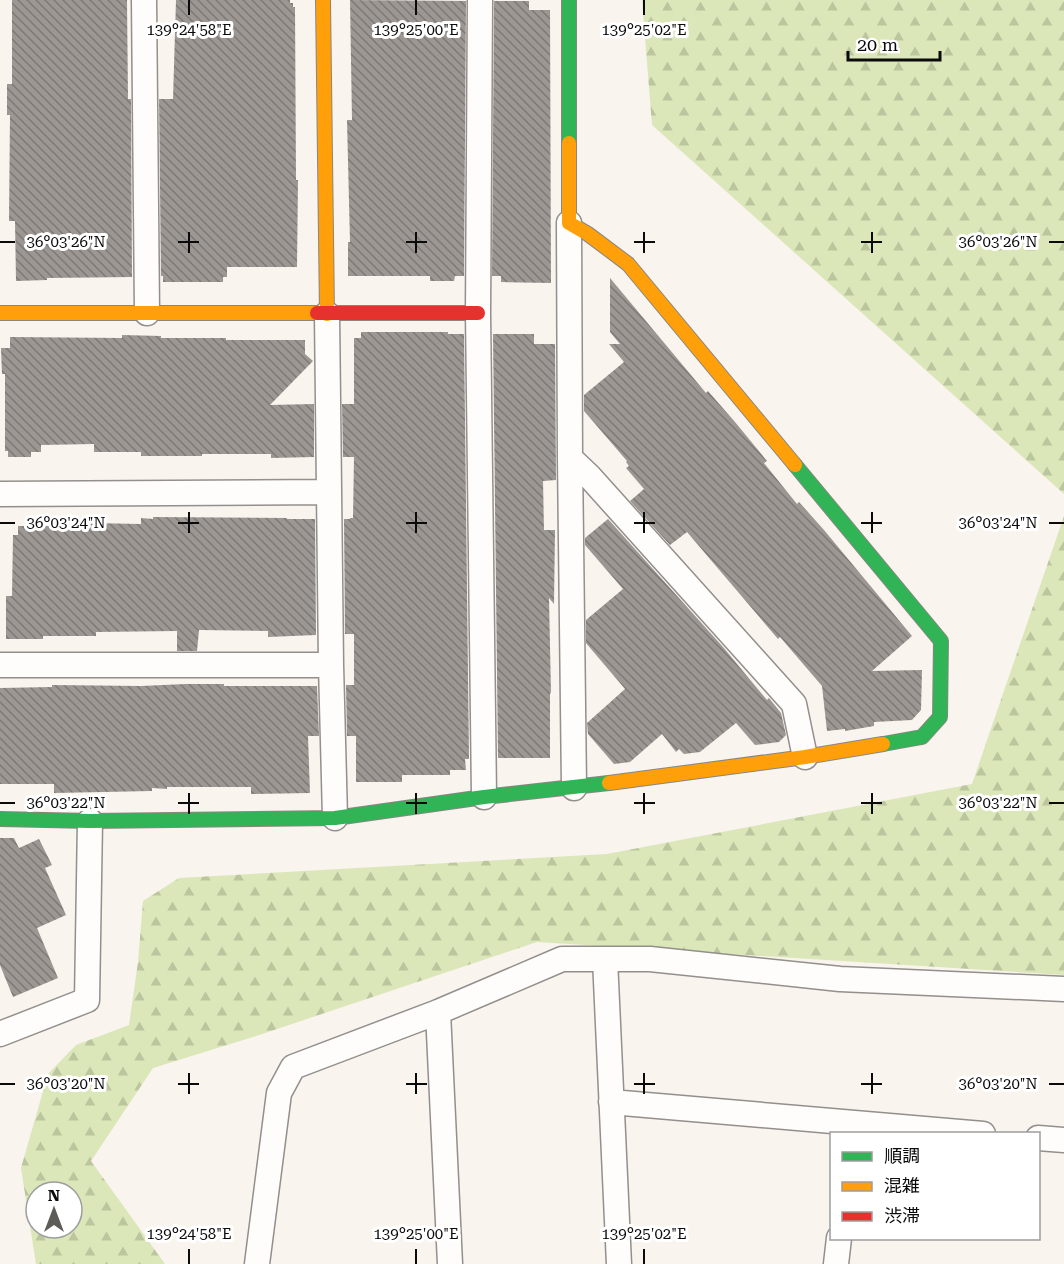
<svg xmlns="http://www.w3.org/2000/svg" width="1064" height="1264" font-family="'Roboto Serif','Noto Sans JP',serif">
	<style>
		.forest { fill: url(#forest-firs); fill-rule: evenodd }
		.building { fill: url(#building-back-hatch) }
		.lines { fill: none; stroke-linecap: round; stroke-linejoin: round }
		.street-casing { stroke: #928f8c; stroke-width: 27 }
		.fast-casing { stroke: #888683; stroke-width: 16 }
		.slow-casing { stroke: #888683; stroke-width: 16 }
		.jam-casing { stroke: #888683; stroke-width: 16 }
		.street { stroke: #fefdfc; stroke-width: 24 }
		.fast { stroke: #30b455; stroke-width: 14 }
		.slow { stroke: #ff9f0a; stroke-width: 14 }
		.jam { stroke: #e5322d; stroke-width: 14 }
		.ticks { fill: none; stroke: #0a0a0a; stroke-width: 2 }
		.ticks-label { font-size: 15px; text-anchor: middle; fill: #0a0a0a; stroke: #fff; stroke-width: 6; stroke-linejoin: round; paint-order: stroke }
	</style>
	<defs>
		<pattern id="forest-firs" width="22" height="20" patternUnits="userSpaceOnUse" patternTransform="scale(1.5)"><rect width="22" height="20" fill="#dbe7b9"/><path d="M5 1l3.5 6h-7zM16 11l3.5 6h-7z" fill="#bbc59e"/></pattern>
		<pattern id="building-back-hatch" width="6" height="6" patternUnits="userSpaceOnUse" patternTransform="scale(1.5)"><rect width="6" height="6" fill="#9c9793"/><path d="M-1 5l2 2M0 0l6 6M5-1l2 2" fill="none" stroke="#7d7976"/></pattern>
	</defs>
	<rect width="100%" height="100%" fill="#f9f4ed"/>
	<path class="forest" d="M642 0H1064V494L652 125Z
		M1064 516V975L537 942 253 1037 153 1068 91 1161 165 1264H36L21 1168 48 1074 76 1045 129 1025 138 962 143 901 179 878 607 854 972 784ZM36 1192H72V1228H36Z"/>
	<path class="building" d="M12 0H127L128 99H131L132 277 47 278V280L16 281 15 221H9L10 115H7V84H12Z
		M176 0H290V3H293V7H295L296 180H298L297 267H227V277H223V282H163V276H161L159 99H173Z
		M350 0 466 1 464 276H455L454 281H430V276H348V242H350L347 120H352Z
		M494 1H529V10H550L551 283 501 282V276H492Z
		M610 278 706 393 708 391 735 422 767 461 764 463 797 504 799 502 824 530 912 636 872 671 922 670 921 710 912 720 874 722V726L845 731V729L827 731 822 686 780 637 778 639 687 532 670 545 630 501 644 489 626 468 629 466 626 462 627 461 584 411V395L624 362 609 344H620L610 332Z
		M361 332H448V334H464L469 759H465L466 770H450V775H402V782H356V736H347L346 685H354V634H345L344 519H350V518H353L354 457H343L342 404H354V338H361Z
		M493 334H534V344H555L556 480 543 481 544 530H555L554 604 549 598 551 694 550 692V758H498Z
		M122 335 161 336V338H226V340H305V354L313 361 270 405 314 404V457L271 458V454H202V456H141V452H94V444L41 445V452H31V457H8V451H5V374H2L1 348H10V337L122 338Z
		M153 517 287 518V519H315L316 635 268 637V631L199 630 197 651H177V631L96 632V636H43V639H6V596H12L13 535H18V526H55V518H90V523L141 524V518L153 519Z
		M608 519 723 647 767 700 769 698 781 713 786 735 779 742 755 745 736 723 700 752 684 754 679 749 676 752 662 734 630 762 614 764 588 734 587 723 625 689 586 643V620L623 589 585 545V538Z
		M186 684H224V686H317L319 736H308L310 793 251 794V787H167V789L152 788V791L54 793V784H0V688L52 687V685L141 686Z
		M0 838H14L19 848 39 839 52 865 45 868 66 915 37 928 58 978 13 997 0 965Z"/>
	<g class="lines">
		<g class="street-casing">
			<path id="street" d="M144 0 147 313
				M480 0 478 313 484 797
				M569 223 570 458 574 788
				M327 314 331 665 335 818
				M570 458 589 476 794 704 805 757
				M0 494 329 492
				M0 665H331
				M605 959 619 1264
				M438 1012 450 1264
				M0 1034 87 1000 90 821
				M611 1102 983 1134
				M1038 1138 1064 1140
				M257 1264 279 1093 293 1067 438 1012 562 959H650L840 979 1064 989
				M836 1264 839 1238"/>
		</g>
		<g class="fast-casing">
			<path id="fast" d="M569 0V143
				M795 465 941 641 940 717 922 737 883 744
				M0 819 90 821 335 818 484 797 609 783"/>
		</g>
		<g class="slow-casing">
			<path id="slow" d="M323 0 327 314
				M569 143V223L588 234 628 264 795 465
				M0 313H317
				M609 783 805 757 883 744"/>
		</g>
		<g class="jam-casing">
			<path id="jam" d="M317 313H478"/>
		</g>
		<use href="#street" class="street"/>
		<use href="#fast" class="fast"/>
		<use href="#slow" class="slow"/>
		<use href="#jam" class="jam"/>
	</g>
	<path class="ticks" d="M189 0V15M416 0V15M644 0V15M189 232V253M416 232V253M644 232V253M872 232V253M0 242H15M178 242H199M406 242H427M634 242H655M861 242H882M1049 242H1064M189 512V533M416 512V533M644 512V533M872 512V533M0 523H15M178 523H199M406 523H427M634 523H655M861 523H882M1049 523H1064M189 793V814M416 793V814M644 793V814M872 793V814M0 803H15M178 803H199M406 803H427M634 803H655M861 803H882M1049 803H1064M189 1073V1094M416 1073V1094M644 1073V1094M872 1073V1094M0 1084H15M178 1084H199M406 1084H427M634 1084H655M861 1084H882M1049 1084H1064M189 1249V1264M416 1249V1264M644 1249V1264"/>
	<g class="ticks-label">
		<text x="189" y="35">139°24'58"E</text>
		<text x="416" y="35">139°25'00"E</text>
		<text x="644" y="35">139°25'02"E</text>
		<text x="66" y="247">36°03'26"N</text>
		<text x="998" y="247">36°03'26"N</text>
		<text x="66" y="528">36°03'24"N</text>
		<text x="998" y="528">36°03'24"N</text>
		<text x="66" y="808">36°03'22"N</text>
		<text x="998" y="808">36°03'22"N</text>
		<text x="66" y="1089">36°03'20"N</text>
		<text x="998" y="1089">36°03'20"N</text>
		<text x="189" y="1239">139°24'58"E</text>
		<text x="416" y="1239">139°25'00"E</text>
		<text x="644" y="1239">139°25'02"E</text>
	</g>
	<rect x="830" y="1132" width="210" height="108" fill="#ffffff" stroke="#9d9d9d" stroke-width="1.5"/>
	<rect x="842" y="1152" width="30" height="9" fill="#30b455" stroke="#9d9d9d" stroke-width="1.5"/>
	<text x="884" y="1162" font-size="18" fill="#0a0a0a">順調</text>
	<rect x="842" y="1182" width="30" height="9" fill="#ff9f0a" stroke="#9d9d9d" stroke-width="1.5"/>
	<text x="884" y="1192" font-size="18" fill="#0a0a0a">混雑</text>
	<rect x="842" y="1212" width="30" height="9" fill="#e5322d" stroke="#9d9d9d" stroke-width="1.5"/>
	<text x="884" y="1222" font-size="18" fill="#0a0a0a">渋滞</text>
	<g transform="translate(54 1210)"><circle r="28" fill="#ffffff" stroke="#9d9d9d" stroke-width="1.5"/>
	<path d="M0-4.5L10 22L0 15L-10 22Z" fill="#5e5c59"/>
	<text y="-9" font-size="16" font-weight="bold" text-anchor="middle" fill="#0a0a0a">N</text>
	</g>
	<path d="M848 51v9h92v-9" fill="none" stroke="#0a0a0a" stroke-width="3"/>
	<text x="857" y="51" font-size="18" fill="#0a0a0a" stroke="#ffffff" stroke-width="4.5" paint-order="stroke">20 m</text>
</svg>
